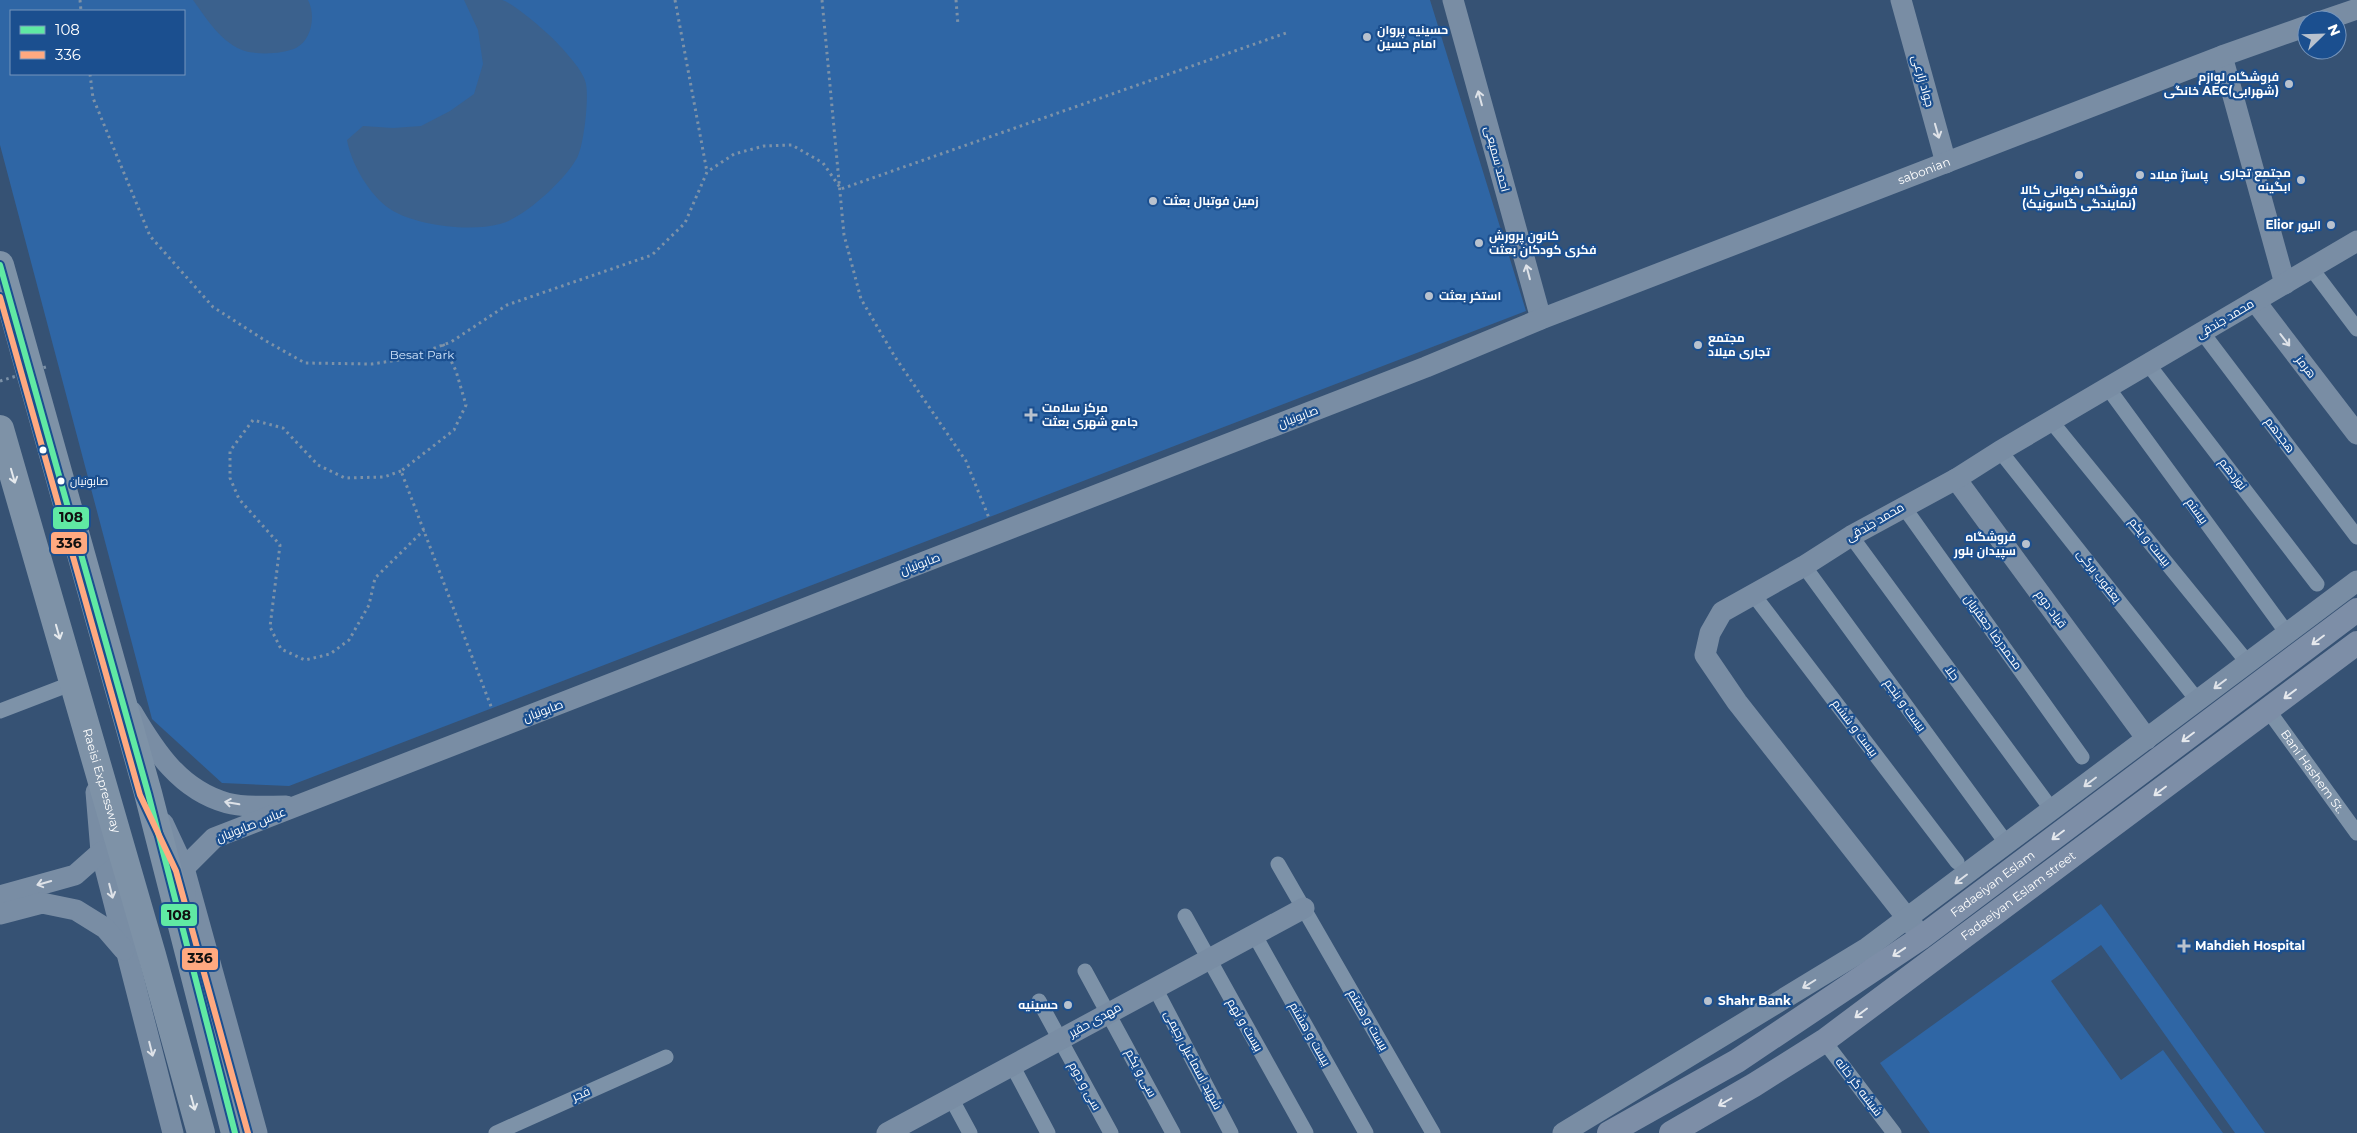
<svg xmlns="http://www.w3.org/2000/svg" width="2357" height="1133" font-family="Montserrat,Cairo,sans-serif">
	<style>
		.green { fill: #2f66a5; fill-rule: evenodd }
		.water { fill: #3b618d }
		.lines { fill: none; stroke-linecap: round; stroke-linejoin: round }
		.path { stroke: #7d92a8; stroke-width: 3; stroke-dasharray: 2.5 4; stroke-linecap: butt }
		.street { stroke: #7d92a8; stroke-width: 15 }
		.secondary { stroke: #798da4; stroke-width: 21 }
		.primary { stroke: #7d8ea7; stroke-width: 24 }
		.highway { stroke: #7e92a7; stroke-width: 28 }
		.path-bridge { stroke: #7d92a8; stroke-width: 3; stroke-dasharray: 2.5 4; stroke-linecap: butt }
		.bus-1-casing { stroke: #1b4f8f; stroke-width: 10 }
		.bus-2-casing { stroke: #1b4f8f; stroke-width: 10 }
		.bus-1 { stroke: #60e9a3; stroke-width: 6 }
		.bus-2 { stroke: #ffa980; stroke-width: 6 }
		.oneway { stroke: #dee2e8 }
		.oneway2 { stroke: #e5e9ed }
		.oneway3 { stroke: #e5e8ed }
		.poi-dot { fill: #b9c2ce; stroke: #1b4f8f; stroke-width: 2 }
		.bus-dot { fill: #fff; stroke: #1b4f8f; stroke-width: 2 }
		.labels { text-anchor: middle; stroke-width: 4.5; stroke-linejoin: round; paint-order: stroke }
		.bus-label { font-size: 11px; fill: #fff; stroke: #1b4f8f; text-anchor: start }
		.poi-label { font-size: 12px; font-weight: bold; fill: #fff; stroke: #1b4f8f; text-anchor: start }
		.street-label { font-size: 12px; fill: #fff; stroke: #1b4f8f }
		.park-label { font-size: 12px; fill: #cfe3fa; stroke: #1b4f8f }
		.line-badge { stroke: #1b4f8f; stroke-width: 2 }
		.pale-badge-label { font-size: 14px; text-anchor: middle; font-weight: bold; fill: #111 }
	</style>
	<rect width="100%" height="100%" fill="#365274"/>
	<path class="green" d="M0 0H1430L1526 311 289 786 222 783 152 719 0 145ZM11 11H184V74H11Z
		M2101 904 2265 1133H2235L2101 945 2051 981 2121 1080 2163 1050 2223 1133H1930L1880 1063Z"/>
	<path class="water" d="M193 0H308C316 15 312 40 296 48 283 54 259 55 245 51 222 44 206 18 193 0Z
		M464 0C475 0 491 0 502 0 514 3 552 36 561 47 569 56 584 72 586 84 589 99 584 145 577 158 565 180 524 218 500 224 470 232 416 226 390 209 369 195 351 163 347 140L363 126 393 128 421 126 450 111 474 94 483 64 478 30Z"/>
	<g class="lines">
		<path class="path" d="M80 0 81 11
			M675 0 707 172
			M822 0 844 235 861 299 895 357 966 461 989 518
			M956 0 958 25
			M90 74 93 98 150 236 213 307 266 341 305 363 372 364 405 359 451 342 507 305 652 255 685 223 707 172 734 154 764 146 792 145 823 163 841 189 1286 33
			M443 344 456 371 466 405 454 430 401 471 492 709
			M401 471 384 477 345 478 318 465 283 428 253 420 230 451V478L239 499 280 545 270 627 281 649 305 660 330 654 349 640 369 605 375 578 424 530"/>
		<g class="street">
			<path d="M2311 268 2357 329"/>
			<path d="M2202 332 2357 537"/>
			<path d="M2148 364 2317 584"/>
			<path d="M2108 388 2287 633"/>
			<path d="M2051 421 2248 663"/>
			<path d="M2000 451 2198 701"/>
			<path d="M1903 506 2082 757"/>
			<path d="M1851 536 2052 810"/>
			<path d="M1804 566 2007 844"/>
			<path d="M1753 594 1957 862"/>
			<path id="s1" d="M2268 710 2357 833"/>
			<path d="M0 711 73 683"/>
			<path d="M1278 864 1433 1133"/>
			<path d="M1185 916 1306 1133"/>
			<path d="M1254 934 1366 1133"/>
			<path d="M1085 971 1173 1133"/>
			<path d="M1155 988 1231 1133"/>
			<path d="M1039 1001 1111 1133"/>
			<path d="M1824 1041 1894 1133"/>
			<path d="M1012 1065 1048 1133"/>
			<path d="M951 1098 970 1133"/>
			<path d="M496 1133 666 1057"/>
		</g>
		<g class="secondary">
			<path d="M1453 0 1541 319"/>
			<path d="M1901 0 1946 163"/>
			<path d="M2325 20 2357 9"/>
			<path d="M2222 56 2285 284"/>
			<path d="M2255 301 2357 434"/>
			<path d="M1956 479 2147 739"/>
			<path d="M132 712C155 751 180 790 227 803 246 808 267 806 286 806"/>
			<path d="M96 792 101 852 173 1133"/>
			<path d="M163 823 184 868 257 1133"/>
			<path d="M0 896 75 875 101 852"/>
			<path id="s2" d="M185 908 184 868 214 838 1426 367 1541 319 2222 56 2307 26"/>
			<path d="M0 914 42 903 76 910 105 928 124 950"/>
			<path d="M1922 937 1737 702 1705 655 1710 633 1722 612 1804 566 1851 536 1956 479 2000 451 2357 241"/>
			<path d="M887 1133 1304 908"/>
			<path d="M1563 1133 1867 948 2357 581"/>
		</g>
		<g class="primary">
			<path id="s3" d="M1609 1133 1737 1061 1922 937 2357 610"/>
			<path id="s4" d="M1671 1133 1754 1085 1824 1041 2357 643"/>
		</g>
		<g class="highway">
			<path d="M0 265 148 793 235 1133"/>
			<path id="s5" d="M0 429 152 955 201 1133"/>
		</g>
		<path class="path-bridge" d="M0 381 49 366"/>
		<g class="bus-1-casing">
			<path id="bus-1" d="M0 265 148 793 235 1133"/>
		</g>
		<g class="bus-2-casing">
			<path id="bus-2" d="M0 297 140 795 176 871 248 1133"/>
		</g>
		<use href="#bus-1" class="bus-1"/>
		<use href="#bus-2" class="bus-2"/>
	</g>
	<defs><path id="oneway-shaft" d="M-6 0H5M1.5-3L5.5 0L1.5 3" fill="none" stroke-width="1.6" stroke-linecap="round" stroke-linejoin="round" transform="scale(1.25)"/></defs>
	<g class="oneway">
		<use href="#oneway-shaft" transform="translate(1480 98) rotate(-105)"/>
		<use href="#oneway-shaft" transform="translate(1937 131) rotate(74)"/>
		<use href="#oneway-shaft" transform="translate(1528 272) rotate(-105)"/>
		<use href="#oneway-shaft" transform="translate(2285 340) rotate(52)"/>
		<use href="#oneway-shaft" transform="translate(2220 684) rotate(143)"/>
		<use href="#oneway-shaft" transform="translate(2090 782) rotate(143)"/>
		<use href="#oneway-shaft" transform="translate(232 803) rotate(-170)"/>
		<use href="#oneway-shaft" transform="translate(1961 879) rotate(143)"/>
		<use href="#oneway-shaft" transform="translate(44 883) rotate(164)"/>
		<use href="#oneway-shaft" transform="translate(111 891) rotate(76)"/>
		<use href="#oneway-shaft" transform="translate(1809 984) rotate(148)"/>
		<use href="#oneway-shaft" transform="translate(151 1049) rotate(76)"/>
	</g>
	<g class="oneway2">
		<use href="#oneway-shaft" transform="translate(13 476) rotate(74)"/>
		<use href="#oneway-shaft" transform="translate(58 632) rotate(74)"/>
		<use href="#oneway-shaft" transform="translate(193 1103) rotate(75)"/>
	</g>
	<g class="oneway3">
		<use href="#oneway-shaft" transform="translate(2318 640) rotate(143)"/>
		<use href="#oneway-shaft" transform="translate(2290 694) rotate(143)"/>
		<use href="#oneway-shaft" transform="translate(2188 737) rotate(143)"/>
		<use href="#oneway-shaft" transform="translate(2160 791) rotate(143)"/>
		<use href="#oneway-shaft" transform="translate(2058 835) rotate(143)"/>
		<use href="#oneway-shaft" transform="translate(1899 952) rotate(146)"/>
		<use href="#oneway-shaft" transform="translate(1861 1013) rotate(143)"/>
		<use href="#oneway-shaft" transform="translate(1725 1102) rotate(150)"/>
	</g>
	<g class="poi-dot">
		<circle cx="1367" cy="37" r="5"/>
		<circle cx="2289" cy="84" r="5"/>
		<circle cx="2079" cy="175" r="5"/>
		<circle cx="2140" cy="175" r="5"/>
		<circle cx="2301" cy="180" r="5"/>
		<circle cx="1153" cy="201" r="5"/>
		<circle cx="2331" cy="225" r="5"/>
		<circle cx="1479" cy="243" r="5"/>
		<circle cx="1429" cy="296" r="5"/>
		<circle cx="1698" cy="345" r="5"/>
		<path d="M1028.5 407.5h5v5h5v5h-5v5h-5v-5h-5v-5h5z"/>
		<circle cx="2026" cy="544" r="5"/>
		<path d="M2181.5 938.5h5v5h5v5h-5v5h-5v-5h-5v-5h5z"/>
		<circle cx="1708" cy="1001" r="5"/>
		<circle cx="1068" cy="1005" r="5"/>
	</g>
	<g class="bus-dot">
		<circle cx="43" cy="450" r="4.5"/>
		<circle cx="61" cy="481" r="4.5"/>
	</g>
	<g class="labels">
		<g class="bus-label">
			<text x="70" y="485">صابونیان</text>
		</g>
		<g class="poi-label">
			<text x="1377" y="34">حسینیه پروان<tspan x="1377" dy="14">امام حسین</tspan></text>
			<text x="2279" y="81" text-anchor="end">فروشگاه‌ لوازم<tspan x="2279" dy="14">خانگی AEC(شهرابی)</tspan></text>
			<text x="2291" y="177" text-anchor="end">مجتمع تجاری<tspan x="2291" dy="14">ابگینه</tspan></text>
			<text x="2150" y="179">پاساژ میلاد</text>
			<text x="2079" y="194" text-anchor="middle">فروشگاه رضوانی کالا<tspan x="2079" dy="14">(نمایندگی گاسونیک)</tspan></text>
			<text x="1163" y="205">زمین فوتبال بعثت</text>
			<text x="2321" y="229" text-anchor="end">Elior الیور</text>
			<text x="1489" y="240">کانون پرورش<tspan x="1489" dy="14">فکری کودکان بعثت</tspan></text>
			<text x="1439" y="300">استخر بعثت</text>
			<text x="1708" y="342">مجتمع<tspan x="1708" dy="14">تجاری میلاد</tspan></text>
			<text x="1042" y="412">مرکز سلامت<tspan x="1042" dy="14">جامع شهری بعثت</tspan></text>
			<text x="2016" y="541" text-anchor="end">فروشگاه<tspan x="2016" dy="14">سپیدان بلور</tspan></text>
			<text x="2195" y="950">Mahdieh Hospital</text>
			<text x="1718" y="1005">Shahr Bank</text>
			<text x="1058" y="1009" text-anchor="end">حسینیه</text>
		</g>
		<g class="street-label">
			<text transform="translate(1923 81) rotate(74)" y="4">جواد زارعی</text>
			<text transform="translate(1497 159) rotate(75)" y="4">احمد سمیعی</text>
			<text dy="4" stroke="none"><textPath href="#s2" startOffset="1918">sabonian</textPath></text>
			<text transform="translate(2225 319) rotate(-31)" y="4">محمد جندقی</text>
			<text transform="translate(2306 367) rotate(52)" y="4">هرمز</text>
			<text transform="translate(1298 417) rotate(-21)" y="4">صابونیان</text>
			<text transform="translate(2280 435) rotate(53)" y="4">هجدهم</text>
			<text transform="translate(2233 474) rotate(52)" y="4">نوزدهم</text>
			<text transform="translate(2197 511) rotate(54)" y="4">بیستم</text>
			<text transform="translate(1875 522) rotate(-30)" y="4">محمد جندقی</text>
			<text transform="translate(2150 542) rotate(51)" y="4">بیست و یکم</text>
			<text transform="translate(920 564) rotate(-21)" y="4">صابونیان</text>
			<text transform="translate(2099 576) rotate(52)" y="4">یعقوب برگی</text>
			<text transform="translate(2051 609) rotate(54)" y="4">قباد دوم</text>
			<text transform="translate(1993 632) rotate(54)" y="4">محمدرضا جعفریان</text>
			<text transform="translate(1952 673) rotate(54)" y="4">جلا</text>
			<text transform="translate(1905 705) rotate(54)" y="4">بیست و پنجم</text>
			<text transform="translate(543 711) rotate(-21)" y="4">صابونیان</text>
			<text transform="translate(1855 728) rotate(53)" y="4">بیست و ششم</text>
			<text dy="4" stroke="none"><textPath href="#s1" startOffset="76">Bani Hashem St.</textPath></text>
			<text dy="4" stroke="none"><textPath href="#s5" startOffset="366">Raeisi Expressway</textPath></text>
			<text transform="translate(251 825) rotate(-22)" y="4">عباس صابونیان</text>
			<text dy="4" stroke="none"><textPath href="#s3" startOffset="458">Fadaeiyan Eslam</textPath></text>
			<text dy="4" stroke="none"><textPath href="#s4" startOffset="421">Fadaeiyan Eslam street</textPath></text>
			<text transform="translate(1095 1020) rotate(-29)" y="4">مهدی حقیر</text>
			<text transform="translate(1368 1020) rotate(60)" y="4">بیست و هفتم</text>
			<text transform="translate(1245 1025) rotate(60)" y="4">بیست و نهم</text>
			<text transform="translate(1310 1034) rotate(61)" y="4">بیست و هشتم</text>
			<text transform="translate(1193 1060) rotate(62)" y="4">شهید اسماعیل رحیمی</text>
			<text transform="translate(1141 1073) rotate(62)" y="4">سی و یکم</text>
			<text transform="translate(1085 1086) rotate(61)" y="4">سی و دوم</text>
			<text transform="translate(1859 1087) rotate(53)" y="4">شیشه گر خانه</text>
			<text transform="translate(581 1094) rotate(-23)" y="4">فجر</text>
		</g>
		<g class="park-label">
			<text x="422" y="359">Besat Park</text>
		</g>
	</g>
	<g class="line-badge">
		<rect x="52" y="506" width="38" height="24" rx="5" fill="#60e9a3"/>
		<rect x="50" y="531" width="38" height="24" rx="5" fill="#ffa980"/>
		<rect x="160" y="903" width="38" height="24" rx="5" fill="#60e9a3"/>
		<rect x="181" y="947" width="38" height="24" rx="5" fill="#ffa980"/>
	</g>
	<g class="pale-badge-label">
		<text x="71" y="522">108</text>
		<text x="69" y="548">336</text>
		<text x="179" y="920">108</text>
		<text x="200" y="963">336</text>
	</g>
	<rect x="10" y="10" width="175" height="65" fill="#1b4f8f" stroke="#7695bc"/>
	<rect x="20" y="26" width="25" height="8" fill="#60e9a3" stroke="#7695bc"/>
	<text x="55" y="35" font-size="15" fill="#ffffff">108</text>
	<rect x="20" y="51" width="25" height="8" fill="#ffa980" stroke="#7695bc"/>
	<text x="55" y="60" font-size="15" fill="#ffffff">336</text>
	<g transform="translate(2322 35) rotate(67)"><circle r="24" fill="#1b4f8f" stroke="#7695bc"/>
	<path d="M0-4L9 19L0 12L-9 19Z" fill="#b9c2ce"/>
	<text y="-8" font-size="14" font-weight="bold" text-anchor="middle" fill="#ffffff">N</text>
	</g>
</svg>
